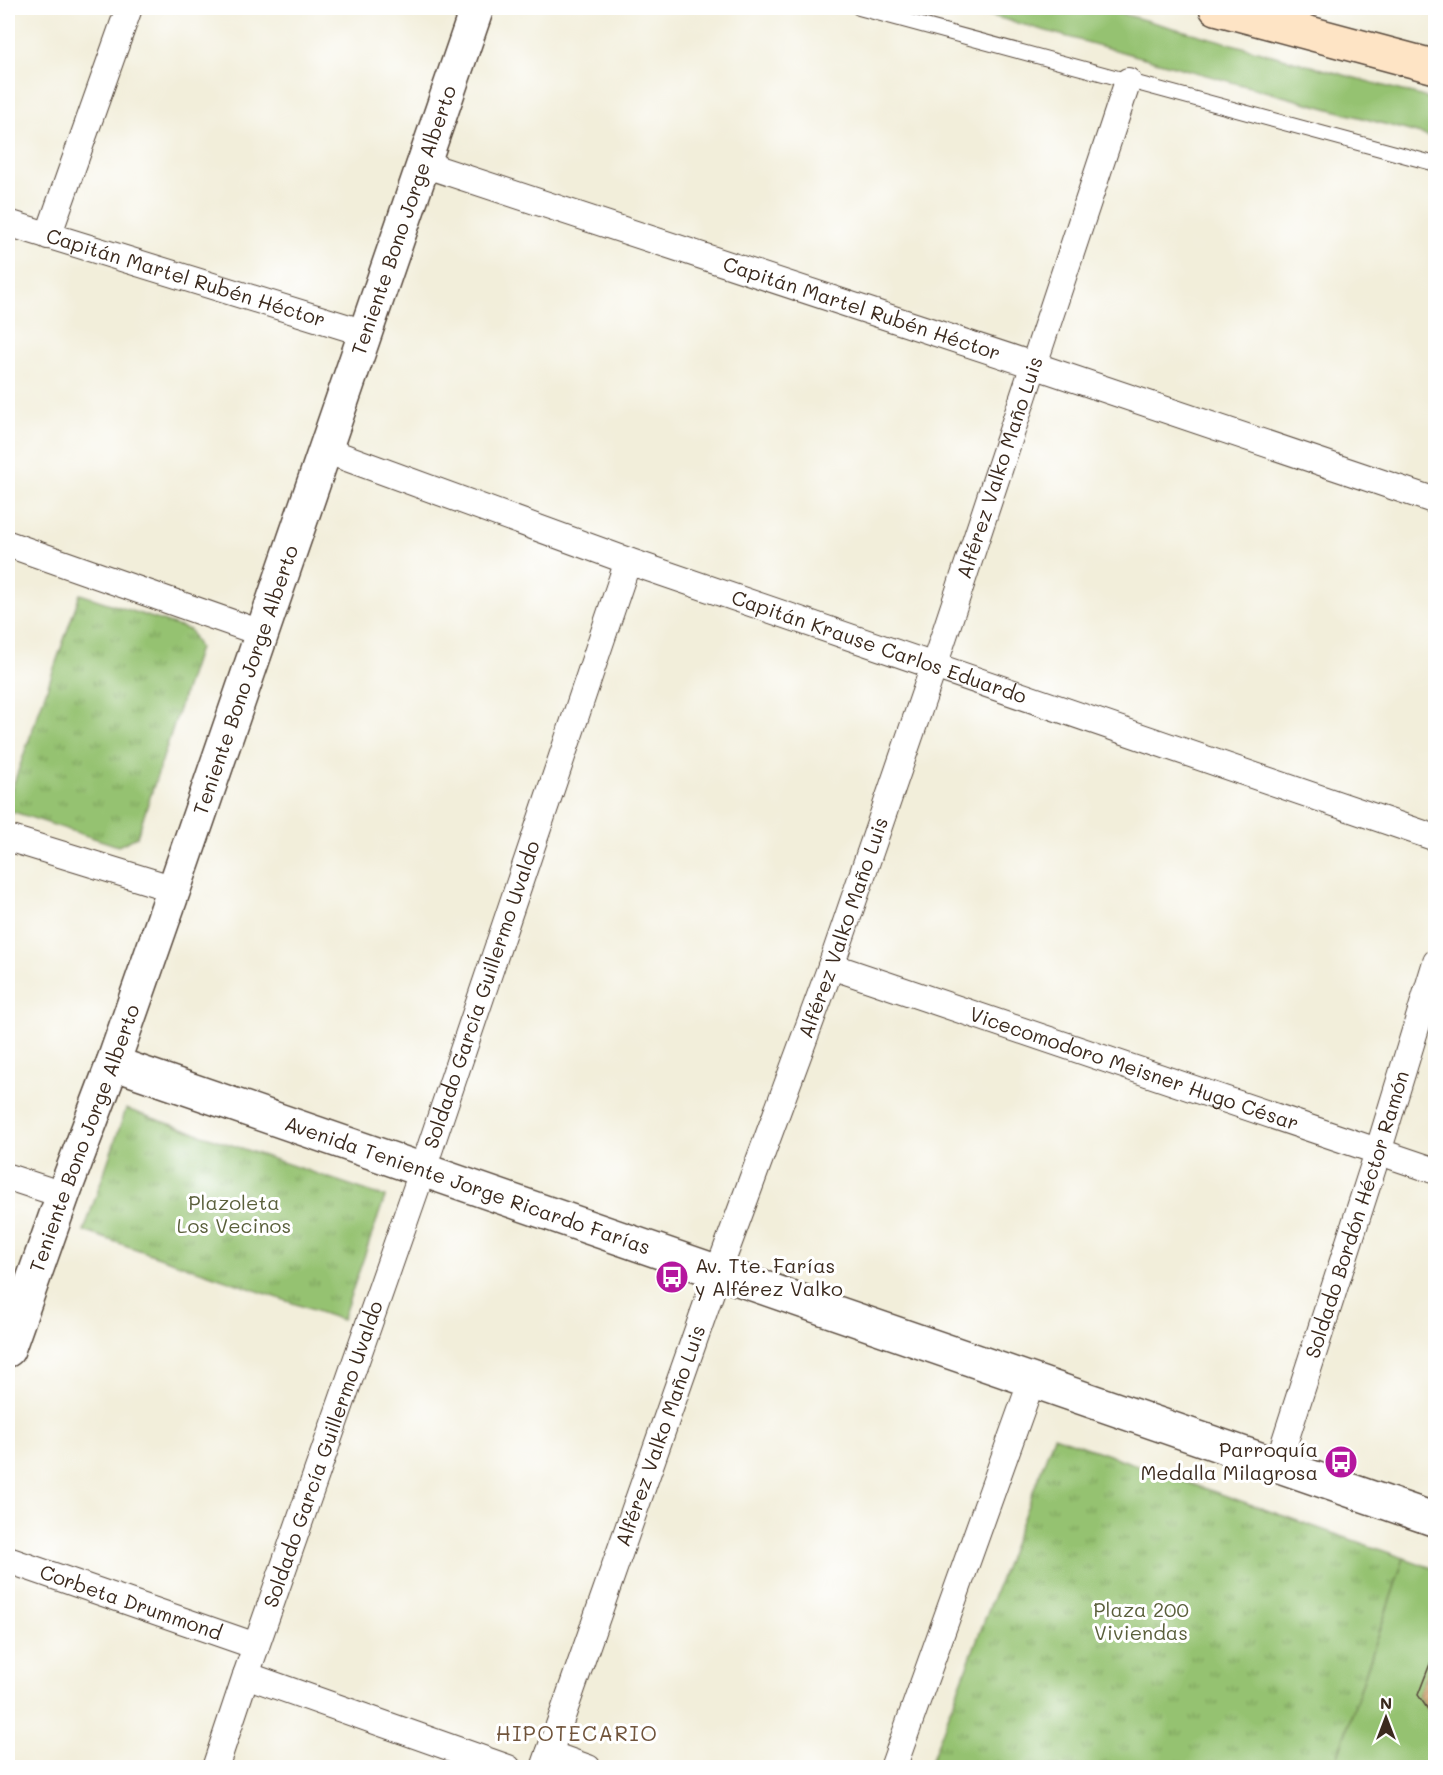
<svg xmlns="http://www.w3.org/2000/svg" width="1443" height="1775" font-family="Mali,sans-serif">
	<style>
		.green { fill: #95c271; stroke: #687648; stroke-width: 1.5 }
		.park { fill: url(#park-tufts); stroke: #687648; stroke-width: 1.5 }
		.building { fill: url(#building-hatch) }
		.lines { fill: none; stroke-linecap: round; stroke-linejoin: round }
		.service-casing { stroke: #56473a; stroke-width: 16 }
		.minor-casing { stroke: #56473a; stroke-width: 28 }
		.tertiary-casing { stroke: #56473a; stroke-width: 36 }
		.secondary-casing { stroke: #56473a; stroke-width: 36 }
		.service { stroke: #fff; stroke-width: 14 }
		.minor { stroke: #fff; stroke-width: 26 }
		.tertiary { stroke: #fff; stroke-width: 33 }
		.secondary { stroke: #fee4c5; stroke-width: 33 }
		.labels { text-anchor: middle; stroke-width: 6; stroke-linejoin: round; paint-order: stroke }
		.street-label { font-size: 20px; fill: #3b2a1e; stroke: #fff }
		.park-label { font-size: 20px; fill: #5a5f3b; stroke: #fff }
		.poi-label { font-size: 20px; fill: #3b2a1e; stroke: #fff; text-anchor: start }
		.neighbourhood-label { font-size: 21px; letter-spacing: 1.5px; fill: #70543b; stroke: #fff }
	</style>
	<defs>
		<pattern id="park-tufts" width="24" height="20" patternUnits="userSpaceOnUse" patternTransform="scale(1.5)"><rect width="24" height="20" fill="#95c271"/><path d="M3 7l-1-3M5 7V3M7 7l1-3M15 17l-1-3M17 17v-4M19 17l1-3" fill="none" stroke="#7b9e5c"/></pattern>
		<pattern id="building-hatch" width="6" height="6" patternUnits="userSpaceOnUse" patternTransform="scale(1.5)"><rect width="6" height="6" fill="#d2a372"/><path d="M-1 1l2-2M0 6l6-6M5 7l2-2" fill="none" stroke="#ac855d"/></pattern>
	</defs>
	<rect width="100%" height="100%" fill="#fff"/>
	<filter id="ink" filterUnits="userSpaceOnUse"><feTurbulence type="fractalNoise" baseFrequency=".0167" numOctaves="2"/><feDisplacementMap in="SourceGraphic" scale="12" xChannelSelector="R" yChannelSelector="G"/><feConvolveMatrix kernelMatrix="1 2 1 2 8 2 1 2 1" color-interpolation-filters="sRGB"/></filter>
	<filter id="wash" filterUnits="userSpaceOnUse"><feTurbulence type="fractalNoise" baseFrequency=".008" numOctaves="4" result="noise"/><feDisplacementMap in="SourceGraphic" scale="24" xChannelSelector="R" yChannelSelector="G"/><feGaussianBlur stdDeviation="1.35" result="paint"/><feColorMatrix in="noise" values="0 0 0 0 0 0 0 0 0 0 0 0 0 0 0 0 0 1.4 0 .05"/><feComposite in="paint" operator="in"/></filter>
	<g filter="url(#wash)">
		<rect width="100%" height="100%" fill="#f2eeda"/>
		<path class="green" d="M963 8H1101L1435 100V138Z
			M1404 1558 1435 1569V1652L1418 1695 1435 1721V1767L1334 1768Z"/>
		<path class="park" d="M80 594 190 630 199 648 137 837 118 846 8 810V800Z
			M126 1109 385 1197 342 1320 84 1231Z
			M1054 1436 1404 1558 1334 1767H929Z"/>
		<g id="blocks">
			<path class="building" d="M1435 1651H1436V1721L1418 1695Z"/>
		</g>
	</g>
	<g filter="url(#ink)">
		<use href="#blocks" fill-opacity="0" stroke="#56473a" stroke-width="1.5"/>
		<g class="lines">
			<g class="service-casing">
				<path id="service" d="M859 8 1436 164"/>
			</g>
			<g class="minor-casing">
				<g id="minor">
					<path id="s1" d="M423 164 1033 365 1436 501"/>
					<path id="s2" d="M8 223 365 333"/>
					<path d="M48 236 129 8"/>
					<path id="s3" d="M325 450 628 561 1436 838"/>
					<path d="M8 544 261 633"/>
					<path d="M8 838 174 889"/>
					<path id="s4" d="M831 966 1436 1171"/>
					<path d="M8 1177 63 1195"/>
					<path id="s5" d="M1277 1466 1378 1152 1436 962"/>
					<path id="s6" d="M8 1560 256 1646"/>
					<path d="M246 1675 508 1768"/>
					<path d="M549 1754 588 1768"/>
					<path id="s7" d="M215 1768 246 1675 423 1169 628 561"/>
					<path id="s8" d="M544 1768 718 1272 831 966 934 666 1128 81"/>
					<path d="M893 1768 1032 1380"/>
				</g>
			</g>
			<g class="tertiary-casing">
				<g id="tertiary">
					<path id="s9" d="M113 1063 1436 1520"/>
					<path id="s10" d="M8 1350 63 1195 113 1063 174 889 477 8"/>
				</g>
			</g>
			<g class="secondary-casing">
				<path id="secondary" d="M1216 8 1436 67"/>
			</g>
			<use href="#service" class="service"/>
			<use href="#minor" class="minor"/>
			<use href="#tertiary" class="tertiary"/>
			<use href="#secondary" class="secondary"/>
		</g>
	</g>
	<defs>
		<g id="bus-disc" transform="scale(1.725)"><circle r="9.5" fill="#b5179e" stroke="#fff"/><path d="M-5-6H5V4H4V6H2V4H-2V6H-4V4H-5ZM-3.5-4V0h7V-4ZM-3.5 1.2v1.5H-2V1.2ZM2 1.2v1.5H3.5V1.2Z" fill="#fff"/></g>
	</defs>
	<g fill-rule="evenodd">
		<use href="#bus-disc" x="672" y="1277"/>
		<use href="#bus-disc" x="1341" y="1462"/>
	</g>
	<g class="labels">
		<g class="street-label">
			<text dy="7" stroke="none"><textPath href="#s10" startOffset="1197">Teniente Bono Jorge Alberto</textPath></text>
			<text dy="7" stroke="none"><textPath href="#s2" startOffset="186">Capitán Martel Rubén Héctor</textPath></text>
			<text dy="7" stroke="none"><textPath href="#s1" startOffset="462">Capitán Martel Rubén Héctor</textPath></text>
			<text dy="7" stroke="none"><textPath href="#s8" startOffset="1378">Alférez Valko Maño Luis</textPath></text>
			<text dy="7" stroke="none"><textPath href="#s3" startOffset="588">Capitán Krause Carlos Eduardo</textPath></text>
			<text dy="7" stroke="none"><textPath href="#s10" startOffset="711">Teniente Bono Jorge Alberto</textPath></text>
			<text dy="7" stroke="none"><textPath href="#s8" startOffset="892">Alférez Valko Maño Luis</textPath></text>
			<text dy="7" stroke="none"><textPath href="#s7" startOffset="818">Soldado García Guillermo Uvaldo</textPath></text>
			<text dy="7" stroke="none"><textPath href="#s4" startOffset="320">Vicecomodoro Meisner Hugo César</textPath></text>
			<text dy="7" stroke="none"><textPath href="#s10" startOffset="225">Teniente Bono Jorge Alberto</textPath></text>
			<text dy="7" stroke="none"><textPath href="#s9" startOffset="375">Avenida Teniente Jorge Ricardo Farías</textPath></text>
			<text dy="7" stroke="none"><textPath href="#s5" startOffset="264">Soldado Bordón Héctor Ramón</textPath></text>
			<text dy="7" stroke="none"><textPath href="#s8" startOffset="352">Alférez Valko Maño Luis</textPath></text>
			<text dy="7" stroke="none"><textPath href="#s7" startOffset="332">Soldado García Guillermo Uvaldo</textPath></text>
			<text dy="7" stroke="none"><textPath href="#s6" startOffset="130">Corbeta Drummond</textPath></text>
		</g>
		<g class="park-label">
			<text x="234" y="1210">Plazoleta<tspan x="234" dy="23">Los Vecinos</tspan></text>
			<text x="1141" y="1617">Plaza 200<tspan x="1141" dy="23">Viviendas</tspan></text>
		</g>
		<g class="poi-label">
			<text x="695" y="1273">Av. Tte. Farías<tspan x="695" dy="23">y Alférez Valko</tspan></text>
			<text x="1318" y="1457" text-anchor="end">Parroquía<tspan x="1318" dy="23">Medalla Milagrosa</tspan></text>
		</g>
		<g class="neighbourhood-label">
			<text x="577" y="1741">HIPOTECARIO</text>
		</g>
	</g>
	<rect width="1443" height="1775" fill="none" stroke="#fff" stroke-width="30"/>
	<g transform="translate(1386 1718)" stroke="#ffffff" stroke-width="4.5" paint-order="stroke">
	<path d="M0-4.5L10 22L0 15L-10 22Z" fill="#3b2a1e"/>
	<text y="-9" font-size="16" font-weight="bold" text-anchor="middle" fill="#3b2a1e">N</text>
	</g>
</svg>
